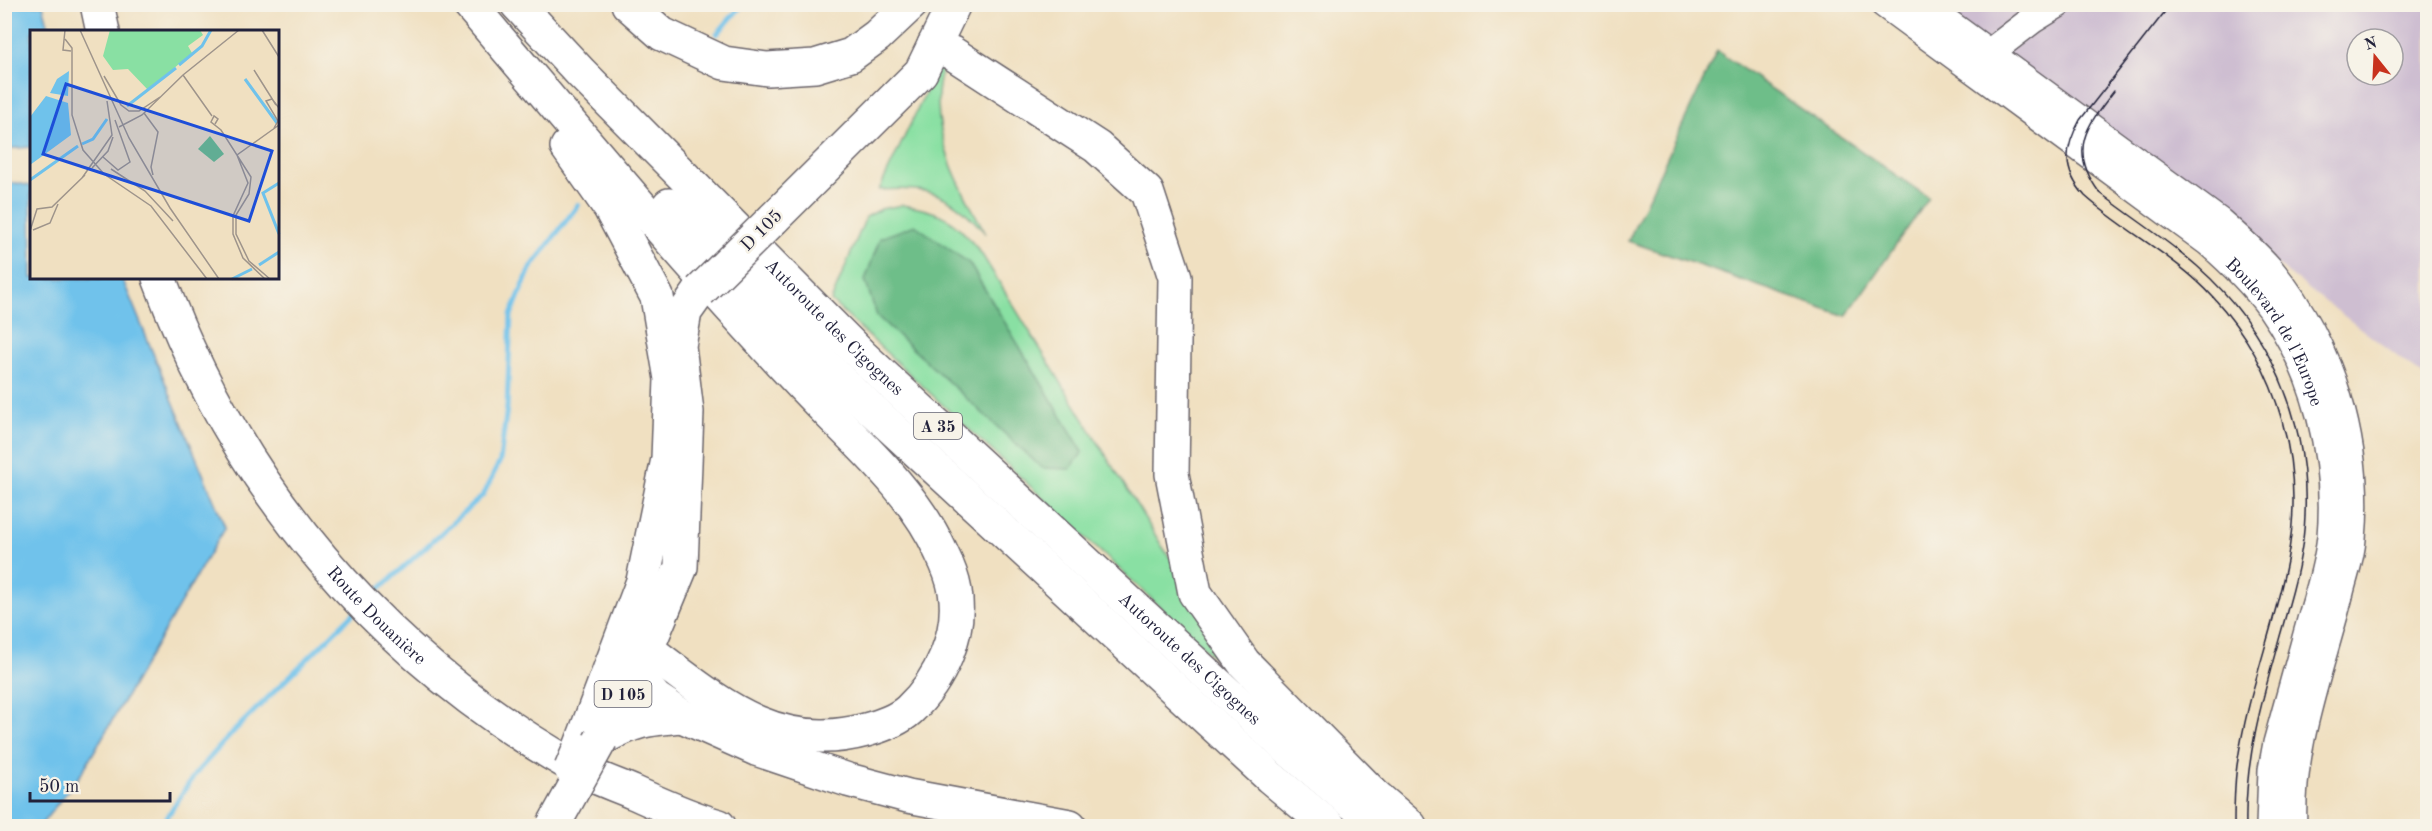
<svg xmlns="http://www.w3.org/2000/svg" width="2432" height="831" font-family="'Old Standard TT',serif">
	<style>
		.industrial { fill: #cebed1; fill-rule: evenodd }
		.green { fill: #89e0a3; stroke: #56816f; stroke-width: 1.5 }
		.forest { fill: #6ebe89; stroke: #487062; stroke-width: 1.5 }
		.water { fill: #6fc2eb; stroke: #487293; stroke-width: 1.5 }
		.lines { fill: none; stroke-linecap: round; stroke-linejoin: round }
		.stream { stroke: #6fc2eb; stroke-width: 5 }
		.minor-casing { stroke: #6a646a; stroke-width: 30 }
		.major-casing { stroke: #6a646a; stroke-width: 36 }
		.highway-casing { stroke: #6a646a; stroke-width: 36 }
		.minor { stroke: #fff; stroke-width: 27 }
		.major { stroke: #fff; stroke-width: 33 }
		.highway { stroke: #fff; stroke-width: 33 }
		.tram { stroke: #22223b; stroke-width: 1.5 }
		.major-bridge-casing { stroke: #6a646a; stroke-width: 36; stroke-linecap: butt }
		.highway-bridge-casing { stroke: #6a646a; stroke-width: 36; stroke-linecap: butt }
		.major-bridge { stroke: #fff; stroke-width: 33 }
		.highway-bridge { stroke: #fff; stroke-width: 33 }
		.labels { text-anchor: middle; stroke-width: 5; stroke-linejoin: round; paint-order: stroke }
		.shield { fill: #f7f3e8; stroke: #62616f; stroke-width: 1.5 }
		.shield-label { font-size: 16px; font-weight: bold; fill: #22223b }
		.street-label { font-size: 18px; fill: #22223b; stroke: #f7f3e8 }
		.inset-river { fill: none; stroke: #6fc2eb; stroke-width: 3 }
		.inset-road { fill: none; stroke: #9e948b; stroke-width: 1.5 }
		.view { fill: #1d4ed8; fill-opacity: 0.15; stroke: #1d4ed8; stroke-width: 3 }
		.inset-edge { fill: none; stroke: #22223b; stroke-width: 3 }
	</style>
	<rect width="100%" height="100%" fill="#f7f3e8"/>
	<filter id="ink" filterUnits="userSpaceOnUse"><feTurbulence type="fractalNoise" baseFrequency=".0167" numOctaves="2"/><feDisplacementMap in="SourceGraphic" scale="12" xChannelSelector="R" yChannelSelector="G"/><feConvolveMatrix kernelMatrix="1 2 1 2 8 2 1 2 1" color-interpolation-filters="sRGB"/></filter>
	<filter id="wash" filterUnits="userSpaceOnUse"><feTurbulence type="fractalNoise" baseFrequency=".008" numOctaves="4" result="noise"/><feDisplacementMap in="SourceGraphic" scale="24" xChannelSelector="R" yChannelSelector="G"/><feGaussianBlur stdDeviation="1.35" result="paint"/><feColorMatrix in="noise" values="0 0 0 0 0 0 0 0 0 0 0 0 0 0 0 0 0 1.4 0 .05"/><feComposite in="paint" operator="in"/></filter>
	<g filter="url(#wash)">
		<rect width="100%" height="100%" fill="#f0e0c1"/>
		<path class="industrial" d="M1935 5H2427V379ZM2357 39H2393V75H2357Z"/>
		<path class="green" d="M944 54C942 67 939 82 938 95 936 146 962 191 986 234 950 193 933 187 879 190Z
			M902 205C946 212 953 219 981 253L1162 546 1236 653 1301 738 831 301 866 217 881 209Z"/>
		<path class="forest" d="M1717 51 1929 198 1846 316 1628 241Z
			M915 225 969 263 1083 452 1070 469 1042 468 877 316 865 280 880 238Z"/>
		<path class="water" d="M4 5H43L50 31 32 32 31 147 5 149Z
			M5 183H17L31 186 32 278H122L225 527 81 774 40 826H5Z"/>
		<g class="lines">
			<path class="stream" d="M717 34 743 4
				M372 596 483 495 500 461 507 407 511 315 530 269 578 205
				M161 826 195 774 235 730 356 611"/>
		</g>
	</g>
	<g filter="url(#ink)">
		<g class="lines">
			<g class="minor-casing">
				<g id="minor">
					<path id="s1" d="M1884 4 2208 242C2231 262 2253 283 2271 308 2316 372 2338 457 2331 536 2328 565 2319 592 2311 620 2300 661 2288 702 2277 743L2272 770 2270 826"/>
					<path d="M1922 4 2220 222C2238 238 2257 254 2272 272 2332 346 2361 445 2352 539 2351 557 2344 575 2340 592 2321 668 2289 748 2293 826"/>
					<path d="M1989 53 2032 20 2058 4"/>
				</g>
			</g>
			<g class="major-casing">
				<g id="major">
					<path d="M97 4 103 32"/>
					<path d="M773 219 921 72 954 4"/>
					<path id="s2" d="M159 278C236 486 379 656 573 766 592 777 614 784 635 793 662 805 690 818 719 826"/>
					<path d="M601 739 647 649 681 567 687 412 679 346 685 312 700 291"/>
				</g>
			</g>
			<g class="highway-casing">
				<g id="highway">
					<path d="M469 4C562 113 654 225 751 330 778 360 805 389 833 417 873 457 918 500 941 552 947 564 953 579 955 591 962 634 940 681 909 710 898 720 881 726 866 730 775 755 715 700 647 649"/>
					<path id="s3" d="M517 4 581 73 862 356 1288 749 1380 826"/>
					<path d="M628 4 662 34 724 63 767 69 815 66 851 55 877 36 911 4"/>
					<path d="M934 45 952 53 1097 147 1147 192 1175 277 1172 474 1195 593 1244 663 1373 794 1410 826"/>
					<path d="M567 147 610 208 657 297 671 379 668 459 643 581 579 750"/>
					<path d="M669 205 841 381 1270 777 1329 826"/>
					<path d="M637 667 642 682 655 698 682 716 756 749 848 780 908 796 1070 826"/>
					<path d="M601 739C634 721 645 719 682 716"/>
				</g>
			</g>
			<use href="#minor" class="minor"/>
			<use href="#major" class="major"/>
			<use href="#highway" class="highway"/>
			<path class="tram" d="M2171 4 2080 120C2064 149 2062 170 2085 196 2125 232 2177 257 2213 297 2279 369 2306 465 2287 561 2274 628 2248 692 2238 759 2234 781 2234 804 2234 826
				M2114 91C2086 127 2068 150 2099 192 2131 217 2166 239 2197 266 2269 329 2309 419 2305 515 2304 545 2297 576 2289 604 2269 677 2244 750 2246 826"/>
			<g class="major-bridge-casing">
				<path id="major-bridge" d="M700 291 773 219
					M553 826 601 739"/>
			</g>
			<g class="highway-bridge-casing">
				<path id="highway-bridge" d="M571 769 579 750"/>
			</g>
			<use href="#major-bridge" class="major-bridge"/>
			<use href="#highway-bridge" class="highway-bridge"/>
		</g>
	</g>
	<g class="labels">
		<g class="shield">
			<rect x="914" y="413" width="48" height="26" rx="4.5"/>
			<rect x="594.5" y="681" width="57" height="26" rx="4.5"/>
		</g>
		<g class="shield-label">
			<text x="938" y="432">A 35</text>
			<text x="623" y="700">D 105</text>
		</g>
		<g class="street-label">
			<text transform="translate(761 230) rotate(-45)" y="6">D 105</text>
			<text dy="6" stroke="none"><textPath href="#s3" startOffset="453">Autoroute des Cigognes</textPath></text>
			<text dy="6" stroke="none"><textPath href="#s1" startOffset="516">Boulevard de l'Europe</textPath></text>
			<text dy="6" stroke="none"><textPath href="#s2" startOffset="405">Route Douanière</textPath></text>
			<text dy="6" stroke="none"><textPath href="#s3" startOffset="939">Autoroute des Cigognes</textPath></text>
		</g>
	</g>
	<g transform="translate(30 30)">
		<rect width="249" height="249" fill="#f0e0c1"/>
		<path d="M80 0H170L173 5 158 16 162 23 118 60 98 39 83 40 73 26Z" fill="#89e0a3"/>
		<path d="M180 106 194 124 184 132 168 119Z" fill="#6ebe89"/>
		<path d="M39 41 38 66 20 63 27 49ZM16 66 38 73 41 105 0 135V87Z" fill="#6fc2eb"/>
		<path class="inset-river" d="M149 35 172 16 181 0M215 49 247 93M97 76 146 38M52 114 63 109 77 89M0 150 48 116M249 153 233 163 249 204M229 235 249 222M202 249 222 239"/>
		<path class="inset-road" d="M35 0 33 20 41 21M50 0 99 108 140 178 189 249M232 0 249 27M35 9 42 18V85L53 120 74 144 121 176 177 249M224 40 246 75M153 45 182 86M74 46 91 75 99 81H109L130 67M114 83 128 102 121 137 123 145M185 94 188 89 184 86 181 92 191 100 221 147 219 164 206 185V204L219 231 240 249M89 97 112 85 153 45 209 0M244 98 248 91 236 71 242 69 249 78M73 127 88 140 100 132 85 90M62 138 78 121 83 107M81 139 115 161 143 191M52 148 82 105 77 71M3 200 20 193 28 174M0 201 7 179 22 177 55 145M235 249 213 228 203 204V186L218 153 207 125 249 95"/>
		<path class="view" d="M36 54 242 121 219 191 13 124Z"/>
		<rect width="249" height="249" class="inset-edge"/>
	</g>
	<rect width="2432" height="831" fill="none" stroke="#f7f3e8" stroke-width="24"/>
	<g transform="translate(2375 57) rotate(342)"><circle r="28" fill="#f7f3e8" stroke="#a29fa3" stroke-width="1.5"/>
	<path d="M0-4.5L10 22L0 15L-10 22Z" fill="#c8321e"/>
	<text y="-9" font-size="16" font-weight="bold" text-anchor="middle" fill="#22223b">N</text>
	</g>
	<path d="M30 792v9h140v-9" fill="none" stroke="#22223b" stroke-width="3"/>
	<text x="39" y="792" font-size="18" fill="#22223b" stroke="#f7f3e8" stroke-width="4.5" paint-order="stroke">50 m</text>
</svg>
